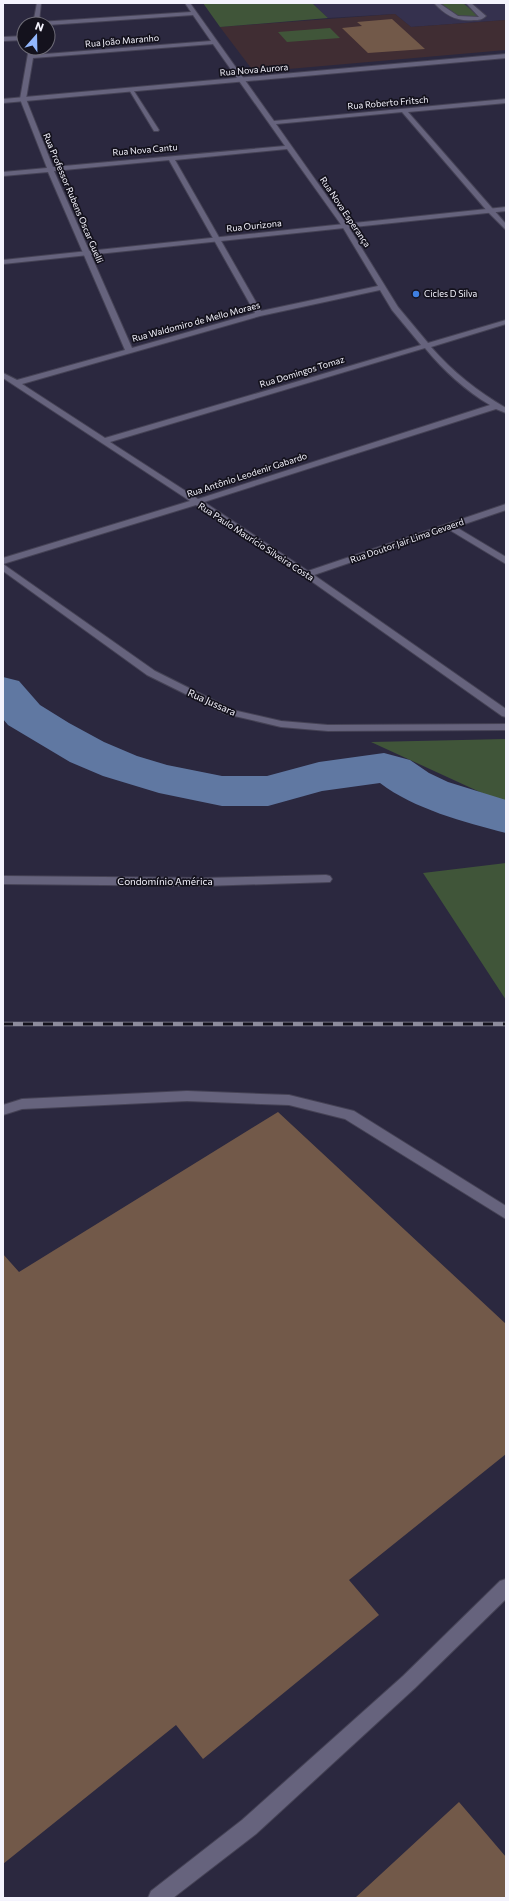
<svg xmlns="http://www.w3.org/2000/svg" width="509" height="1901" font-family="Commissioner,sans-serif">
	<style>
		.built { fill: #35314e }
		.education { fill: #402d33 }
		.green { fill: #405539 }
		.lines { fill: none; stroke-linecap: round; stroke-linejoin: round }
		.river { fill: #6078a2; fill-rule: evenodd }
		.building { fill: #725949 }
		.service-casing { stroke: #454255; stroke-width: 2 }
		.minor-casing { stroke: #454255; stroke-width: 2 }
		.tertiary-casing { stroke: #454255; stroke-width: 2 }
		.secondary-casing { stroke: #454255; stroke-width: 2 }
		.service { fill: #66637d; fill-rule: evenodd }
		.minor { fill: #66637d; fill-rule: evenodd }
		.tertiary { fill: #66637d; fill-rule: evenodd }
		.secondary { fill: #66637d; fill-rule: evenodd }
		.rail-casing { stroke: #8d8b9c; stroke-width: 4.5 }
		.rail { stroke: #14121d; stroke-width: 3; stroke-dasharray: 10; stroke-linecap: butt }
		.shop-dot { fill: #3f7fe0; stroke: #14121d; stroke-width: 1.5 }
		.labels { text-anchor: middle; stroke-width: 3.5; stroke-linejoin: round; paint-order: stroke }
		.far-street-label { font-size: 9px; fill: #f4f3fd; stroke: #14121d }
		.far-poi-label { font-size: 9px; fill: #f4f3fd; stroke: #14121d; text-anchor: start }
		.street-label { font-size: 10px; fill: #f4f3fd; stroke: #14121d }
	</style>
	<rect width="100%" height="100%" fill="#2b283f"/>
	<path class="built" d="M312 3H506V20L411 27 395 14 328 18Z"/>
	<path class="education" d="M395 14 411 27 506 20V50L254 72 220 27Z"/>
	<path class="green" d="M203 3H312L328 18 220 27Z
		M441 3H463L477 15 475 17 457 16Z
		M330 28 340 38 287 42 278 32Z
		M506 739V804L371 742Z
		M506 863V1000L423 873Z"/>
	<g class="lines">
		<path class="river" d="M3 677 19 681 40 705 69 723 104 742 137 756 167 765 222 776H267L319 762 384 753 410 760 429 773 448 782 506 800V833C464 822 414 809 380 783L322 791 268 806H222L159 793 103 776 70 762 8 725 3 719Z"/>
	</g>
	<path class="building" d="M392 19 425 49 368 53 342 28 362 26 357 22Z
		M278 1112 506 1324V1454L349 1580 379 1615 203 1759 176 1725 3 1864V1254L19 1272Z
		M459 1802 506 1857V1898H355Z"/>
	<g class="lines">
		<g class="service-casing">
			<path id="service" d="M434 3H439L458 16 479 17 466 3H471L486 16C482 20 479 20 474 20 457 22 445 15 434 3Z
				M128 88H132L159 130 158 131H154Z
				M187 1091 289 1095 354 1111 506 1206V1219L345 1119 289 1105 187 1101 22 1109 3 1115V1105L22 1099Z
				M506 1579V1599L415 1688 256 1834 173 1898H148L151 1891 242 1820 403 1676 500 1581Z"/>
		</g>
		<g class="minor-casing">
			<path id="minor" d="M37 3H41L39 22 191 12 185 3H190L274 121 506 99V103L408 112 506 224V230L488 212 402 112 276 124 348 226 398 307 428 343 506 320V324L431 347C452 371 478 392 506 408V413L496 409 204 502 308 571 506 504V510L456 527 506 557V564L448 529 314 575 506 709V717L502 716 304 576 196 505 3 564V558L190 501 3 378V373L17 380 125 350 48 172 3 176V172L47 168 20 99 29 48H35L33 55 211 41 193 15 48 25 33 24ZM213 44 285 146 53 167 26 99 33 58ZM287 149 342 226 378 286 261 311 175 160ZM169 160 255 313 132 348 54 171ZM380 290 392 310 421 345 105 438 22 384 260 316ZM425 348C443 370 466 391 490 405L198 499 110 442Z
				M24 36V40L3 41V37Z
				M326 875 330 876 332 879 330 882 203 886 3 884V876L203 878Z"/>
		</g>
		<g class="tertiary-casing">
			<path id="tertiary" d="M3 564 155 671 233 710 281 721 328 725 506 724V730L328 731 281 727 226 714 147 675 3 571Z"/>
		</g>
		<g class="secondary-casing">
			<path id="secondary" d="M506 54V58L3 103V99Z
				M506 207V211L3 264V260Z"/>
		</g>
		<use href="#service" class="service"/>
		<use href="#minor" class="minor"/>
		<use href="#tertiary" class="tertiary"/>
		<use href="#secondary" class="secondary"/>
		<g class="rail-casing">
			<path id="rail" d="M3 1024H506"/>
		</g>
		<use href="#rail" class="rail"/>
	</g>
	<circle class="shop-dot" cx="416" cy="294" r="4"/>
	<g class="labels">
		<g class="far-street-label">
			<text transform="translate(122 41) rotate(-5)" y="3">Rua João Maranho</text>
			<text transform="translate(254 70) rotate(-5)" y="3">Rua Nova Aurora</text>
			<text transform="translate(388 103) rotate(-5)" y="3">Rua Roberto Fritsch</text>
			<text transform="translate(145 150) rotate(-5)" y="3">Rua Nova Cantu</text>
			<text transform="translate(73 198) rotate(67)" y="3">Rua Professor Rubens Oscar Guelli</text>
			<text transform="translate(345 212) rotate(56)" y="3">Rua Nova Esperança</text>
			<text transform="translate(254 226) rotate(-6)" y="3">Rua Ourizona</text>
			<text transform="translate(196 322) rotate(-15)" y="3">Rua Waldomiro de Mello Moraes</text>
			<text transform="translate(302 372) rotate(-17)" y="3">Rua Domingos Tomaz</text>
			<text transform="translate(247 475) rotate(-18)" y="3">Rua Antônio Leodenir Gabardo</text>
			<text transform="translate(407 541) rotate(-19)" y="3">Rua Doutor Jair Lima Gevaerd</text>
			<text transform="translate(256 542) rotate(33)" y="3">Rua Paulo Maurício Silveira Costa</text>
		</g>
		<g class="far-poi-label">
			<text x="424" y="297">Cicles D Silva</text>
		</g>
		<g class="street-label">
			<text transform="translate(212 702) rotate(24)" y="4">Rua Jussara</text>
			<text x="165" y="885">Condomínio América</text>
		</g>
	</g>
	<rect width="509" height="1901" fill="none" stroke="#f4f3fd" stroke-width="8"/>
	<g transform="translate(36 36) rotate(20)"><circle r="19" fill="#14121d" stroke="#6e6c77"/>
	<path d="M0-3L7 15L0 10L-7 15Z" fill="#92b7fd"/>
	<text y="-6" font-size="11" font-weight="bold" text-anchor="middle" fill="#f4f3fd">N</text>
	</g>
</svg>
